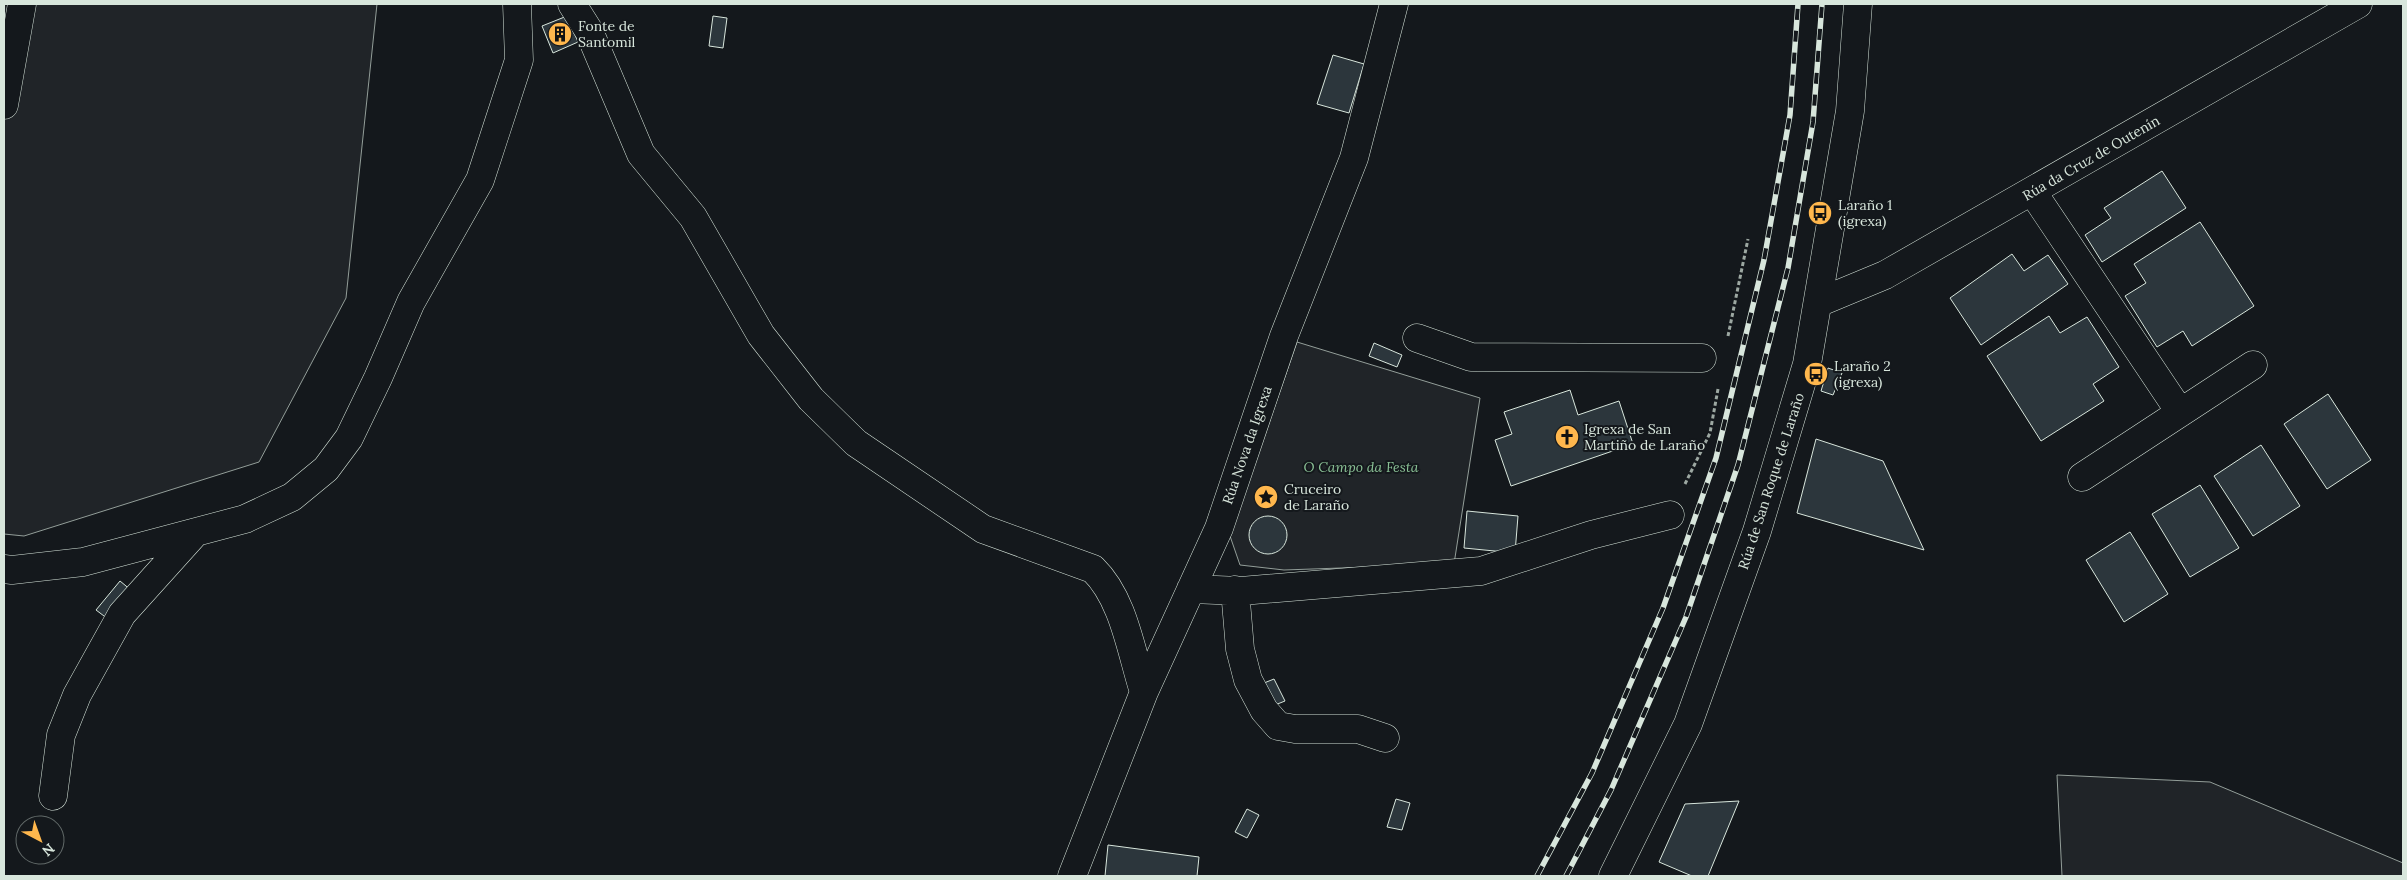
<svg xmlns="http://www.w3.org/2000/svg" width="2407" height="880" font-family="Lora,serif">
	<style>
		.green { fill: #202428; stroke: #939e99 }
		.building { fill: #2c363c; stroke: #d8e6dc }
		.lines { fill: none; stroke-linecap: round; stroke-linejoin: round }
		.minor-casing { stroke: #d8e6dc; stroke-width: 29 }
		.path { stroke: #9da8a2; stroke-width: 3; stroke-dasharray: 4 2.5; stroke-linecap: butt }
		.minor { stroke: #14181c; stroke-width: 28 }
		.rail-casing { stroke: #d8e6dc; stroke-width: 5.5 }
		.rail { stroke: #14181c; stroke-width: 4; stroke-dasharray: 11; stroke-linecap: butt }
		.labels { text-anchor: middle; stroke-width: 4; stroke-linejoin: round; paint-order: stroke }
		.poi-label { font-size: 14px; fill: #d8e6dc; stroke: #14181c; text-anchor: start }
		.street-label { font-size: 14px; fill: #d8e6dc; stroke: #14181c }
		.park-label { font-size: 14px; font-style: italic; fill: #8ac095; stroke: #14181c }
	</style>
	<rect width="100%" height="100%" fill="#14181c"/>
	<path class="green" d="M4 4H377L346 298 259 462 24 536 4 534Z
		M1297 342 1480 398 1454 564 1284 570 1240 565 1230 536Z
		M2057 775 2210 782 2403 863V876H2062Z"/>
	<path class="building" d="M567 16 578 42 553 53 542 26Z
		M713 16 727 18 723 48 709 46Z
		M1333 55 1364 64 1349 113 1317 104Z
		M2162 171 2186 208 2102 262 2085 235 2111 218 2104 208Z
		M2200 222 2254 306 2192 346 2183 331 2157 347 2125 296 2146 283 2134 264Z
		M2012 254 2024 271 2048 255 2068 284 1981 345 1950 298Z
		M2049 316 2060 333 2087 317 2119 367 2093 384 2104 401 2041 441 1987 356Z
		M1374 343 1402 355 1397 367 1369 356Z
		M1828 368 1842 373 1833 395 1821 391Z
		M1570 390 1578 415 1619 401 1633 444 1511 486 1495 440 1512 434 1504 412Z
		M2328 394 2371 460 2327 489 2284 424Z
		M1816 439 1883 461 1924 550 1797 513Z
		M2261 445 2300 506 2253 536 2214 476Z
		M2200 485 2239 548 2190 577 2152 514Z
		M1467 511 1518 516 1515 553 1464 548Z
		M1249 535a19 19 0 1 1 38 0a19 19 0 1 1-38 0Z
		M2130 532 2168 594 2124 622 2086 560Z
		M120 581 132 591 108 619 96 610Z
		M1274 679 1285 701 1275 705 1264 683Z
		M1396 799 1410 803 1402 830 1387 827Z
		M1739 801 1708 876H1692L1659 862 1685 804Z
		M1247 809 1259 815 1247 838 1235 832Z
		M1108 845 1199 857 1197 876H1105Z"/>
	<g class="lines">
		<g class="minor-casing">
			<path id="minor" d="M572 4 589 31 641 154 693 217 761 335 811 399 856 443 983 529 1093 569C1124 599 1131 652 1144 692
				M4 105 22 4
				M2032 191 2180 412
				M1820 302 1885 275 2358 4
				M1417 338 1471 357 1702 358
				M2082 477 2253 365
				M4 569 12 570 83 562 245 519 292 497 326 469 349 438 378 378 411 302 480 180 519 60 517 4
				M1191 589 1241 591 1481 571 1591 535 1670 515
				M1235 590 1240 649 1248 680 1264 710 1278 726 1295 729H1358L1385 738
				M53 796 61 735 77 695 122 614 195 533
				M1072 876 1144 692 1219 528 1284 336 1354 158 1394 4
				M1613 876 1688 724 1757 531 1807 364 1850 111 1858 4"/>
		</g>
		<path class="path" d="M1728 336 1748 239
			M1685 484 1710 433 1718 389"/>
		<use href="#minor" class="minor"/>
		<g class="rail-casing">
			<path id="rail" d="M1537 876 1592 773 1663 608 1716 458 1764 260 1790 115 1798 4
				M1566 876 1611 790 1686 617 1738 465 1788 268 1813 122 1822 4"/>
		</g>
		<use href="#rail" class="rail"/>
	</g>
	<defs>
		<g id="building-disc" transform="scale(1.25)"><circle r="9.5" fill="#ffb74d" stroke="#14181c"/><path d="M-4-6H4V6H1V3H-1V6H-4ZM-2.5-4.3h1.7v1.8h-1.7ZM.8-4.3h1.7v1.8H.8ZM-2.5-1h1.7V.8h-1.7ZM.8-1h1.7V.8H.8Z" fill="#111"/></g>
		<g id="bus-disc" transform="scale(1.25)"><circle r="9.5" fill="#ffb74d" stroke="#14181c"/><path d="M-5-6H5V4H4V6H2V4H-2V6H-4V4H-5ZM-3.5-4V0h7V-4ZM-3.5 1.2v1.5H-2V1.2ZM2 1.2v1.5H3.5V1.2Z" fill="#111"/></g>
		<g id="church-disc" transform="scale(1.25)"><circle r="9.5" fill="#ffb74d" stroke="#14181c"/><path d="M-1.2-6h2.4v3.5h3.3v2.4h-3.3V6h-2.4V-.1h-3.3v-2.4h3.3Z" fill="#111"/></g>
		<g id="sight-disc" transform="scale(1.25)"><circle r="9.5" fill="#ffb74d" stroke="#14181c"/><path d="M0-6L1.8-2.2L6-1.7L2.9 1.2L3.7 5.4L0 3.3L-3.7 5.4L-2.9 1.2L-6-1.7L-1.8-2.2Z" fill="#111"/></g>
	</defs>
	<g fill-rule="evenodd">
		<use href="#building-disc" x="560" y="34"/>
		<use href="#bus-disc" x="1820" y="213"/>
		<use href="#bus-disc" x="1816" y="374"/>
		<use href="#church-disc" x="1567" y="437"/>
		<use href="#sight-disc" x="1266" y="497"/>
	</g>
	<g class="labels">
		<g class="poi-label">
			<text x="578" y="31">Fonte de<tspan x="578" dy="16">Santomil</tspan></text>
			<text x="1838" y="210">Laraño 1<tspan x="1838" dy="16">(igrexa)</tspan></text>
			<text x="1834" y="371">Laraño 2<tspan x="1834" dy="16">(igrexa)</tspan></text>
			<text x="1584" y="434">Igrexa de San<tspan x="1584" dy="16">Martiño de Laraño</tspan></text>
			<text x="1284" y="494">Cruceiro<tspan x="1284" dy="16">de Laraño</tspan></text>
		</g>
		<g class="street-label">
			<text transform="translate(2091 158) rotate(-30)" y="5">Rúa da Cruz de Outenín</text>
			<text transform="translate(1247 445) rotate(-71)" y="5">Rúa Nova da Igrexa</text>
			<text transform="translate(1771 481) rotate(-72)" y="5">Rúa de San Roque de Laraño</text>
		</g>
		<g class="park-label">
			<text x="1361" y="472">O Campo da Festa</text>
		</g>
	</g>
	<rect width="2407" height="880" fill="none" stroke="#d8e6dc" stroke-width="10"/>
	<g transform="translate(40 840) rotate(139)"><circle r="24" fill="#14181c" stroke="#626a69"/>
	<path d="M0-4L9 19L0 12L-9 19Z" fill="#ffb74d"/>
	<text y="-8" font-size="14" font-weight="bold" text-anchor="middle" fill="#d8e6dc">N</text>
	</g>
</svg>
